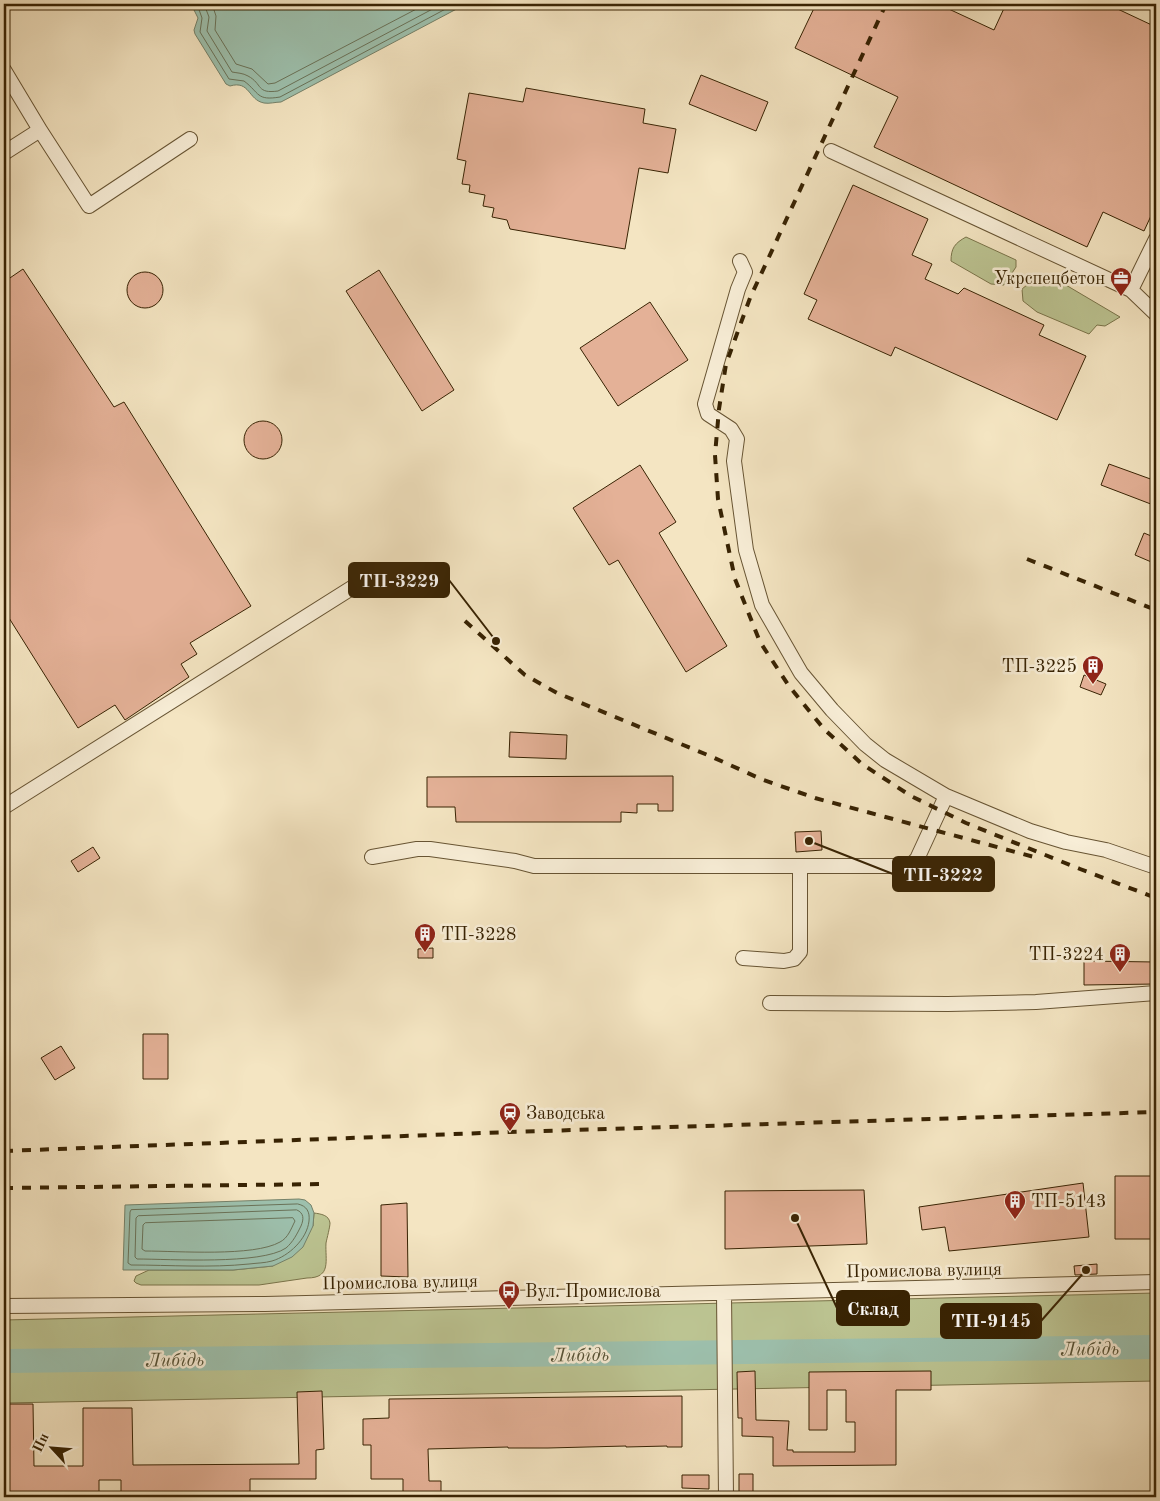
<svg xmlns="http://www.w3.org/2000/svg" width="1160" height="1501" font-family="'Old Standard TT',serif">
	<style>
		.green { fill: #bcc492; stroke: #7a744a }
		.water { fill: #9dc0ad; stroke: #758169 }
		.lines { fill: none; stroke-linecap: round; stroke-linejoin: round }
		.shore { stroke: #6a7258; stroke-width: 1 }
		.river { stroke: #9dc0ad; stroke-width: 24 }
		.building { fill: #e4b197; stroke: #382303 }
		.minor-casing { stroke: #675433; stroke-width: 16 }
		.minor { stroke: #f8eed7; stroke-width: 14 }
		.rail { stroke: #382303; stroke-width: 4; stroke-dasharray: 9 9; stroke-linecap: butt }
		.labels { text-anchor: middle; stroke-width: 5; stroke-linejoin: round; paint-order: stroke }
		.poi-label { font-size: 18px; fill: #382303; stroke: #f8eed7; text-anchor: start }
		.street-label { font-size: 18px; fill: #382303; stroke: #f8eed7 }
		.water-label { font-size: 19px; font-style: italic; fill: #565236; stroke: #f8eed7 }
		.leader { fill: none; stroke: #382303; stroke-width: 2 }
		.callout-dot { fill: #382303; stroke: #f8eed7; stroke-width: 2 }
		.callout { fill: #382303; stroke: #382303; stroke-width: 2 }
		.callout-label { font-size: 19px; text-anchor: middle; font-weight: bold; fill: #fff }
	</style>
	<rect width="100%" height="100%" fill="#f4e5c2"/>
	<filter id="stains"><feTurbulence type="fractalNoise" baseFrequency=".004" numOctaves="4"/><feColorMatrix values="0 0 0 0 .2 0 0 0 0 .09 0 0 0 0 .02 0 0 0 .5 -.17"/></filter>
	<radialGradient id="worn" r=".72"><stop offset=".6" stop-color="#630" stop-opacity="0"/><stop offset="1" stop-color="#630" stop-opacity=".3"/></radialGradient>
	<path class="green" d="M966 237 1016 260V267L1004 285 991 284 951 261C951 248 955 243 966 237Z
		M1054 278 1120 317 1105 326 1097 325 1089 334 1037 312 1023 301 1022 289 1032 281Z
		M314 1213C321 1214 329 1215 330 1223 330 1227 327 1238 326 1243 325 1260 332 1278 307 1278L259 1285H141L136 1283 134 1281 136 1276 149 1270H233L273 1266 313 1226Z
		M1156 1293V1381L4 1403V1320Z"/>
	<path class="water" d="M191 4H466L281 102C276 102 269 104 264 103 248 100 250 80 230 86L226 84 195 34 194 30 198 18Z
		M299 1199 305 1200 311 1205 314 1213 313 1226 303 1247 292 1257 273 1266 233 1270H123L125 1205Z"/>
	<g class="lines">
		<path class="shore" d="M197 4 202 18 200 32 229 79 244 81C260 93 256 101 280 97L455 4
			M204 4 209 17 207 31 232 72C237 73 243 73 248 76 263 84 256 94 278 91L442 4
			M212 4 216 16 215 30 236 64 252 69 268 84 275 83 426 4
			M298 1204C307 1206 310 1212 309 1221 307 1239 289 1256 272 1261 265 1263 257 1263 249 1264 210 1268 170 1265 131 1265L128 1263 130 1212 131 1210Z
			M297 1210C304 1213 304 1219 301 1226 297 1234 293 1242 286 1248 261 1265 170 1259 137 1259L135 1257 136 1218 138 1216Z
			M293 1218 295 1221C291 1229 288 1238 280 1242 254 1257 177 1251 145 1251L142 1249 143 1225 145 1223Z"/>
		<path class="river" d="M4 1361 1156 1347"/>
	</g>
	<path class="building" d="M816 4H938L994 30 1006 4H1107L1156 27V205L1144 231 1103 212 1087 247 874 147 898 97 795 48Z
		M701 75 768 102 756 131 689 104Z
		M526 88 645 109 643 123 676 129 668 173 639 168 625 249 510 229 507 220 492 217 494 208 483 206 485 195 469 192 470 185 462 184 466 161 457 159 469 93 523 102Z
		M853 185 928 219 912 255 932 264 925 279 958 294 964 288 1044 325 1039 335 1086 356 1057 420 895 347 891 356 808 319 817 300 804 294Z
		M23 269 114 407 124 402 251 606 190 643 197 654 181 664 189 677 125 720 115 705 78 728 4 610V282Z
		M379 270 454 390 422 411 346 291Z
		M127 290a18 18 0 1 1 36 0a18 18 0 1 1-36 0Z
		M650 302 688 360 618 406 580 348Z
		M244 440a19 19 0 1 1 38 0a19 19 0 1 1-38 0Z
		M1109 464 1156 481V506L1101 485Z
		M640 465 676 522 659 533 727 646 686 672 618 560 609 565 573 508Z
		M1144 533 1156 538V564L1135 555Z
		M1084 675 1106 684 1101 695 1080 687Z
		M510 732 567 735 566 759 509 757Z
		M673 776V811H658V804H637V813L621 812V822H456L455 807H427V777Z
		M821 831 822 850 796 852 795 832Z
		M93 847 100 858 78 872 71 861Z
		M433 948V958H418V949Z
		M1084 961 1156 962V984L1084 985Z
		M143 1034H168V1079H143Z
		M61 1046 75 1068 55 1080 41 1058Z
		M1115 1176H1156V1239H1115Z
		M1083 1183 1089 1237 949 1251 945 1227 922 1230 919 1207Z
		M864 1190 867 1244 725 1249V1191Z
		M407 1203 408 1277 381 1276V1205Z
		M1097 1264V1274L1075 1275 1074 1266Z
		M755 1371 756 1420 789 1421 787 1450H793V1452H855V1422H846V1390H827V1430H809V1372L931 1371V1390H896V1465L773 1466V1437L742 1436V1418H738L737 1372Z
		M322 1391 324 1449 316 1450V1479H250V1497H121V1480H99V1497H4V1466H5V1404H33L34 1466H83V1408H132L133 1465 299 1464 297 1392Z
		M682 1396V1447H667V1446L626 1447V1446L548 1448H508V1447L428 1449 429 1481H441V1494L403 1495V1479H371V1445H363V1419L389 1418V1399Z
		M739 1474H753V1497H739Z
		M682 1475H709V1489L682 1488Z"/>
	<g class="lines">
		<g class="minor-casing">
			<path id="minor" d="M4 70 40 130 89 206 190 139
				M831 151 1131 290 1156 314
				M4 153 40 130
				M740 261 745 272 738 289 705 404 708 414 731 429 737 439 734 461 746 550 762 605 801 673 832 710 865 744 885 760 946 796 1030 831 1066 842 1106 850 1156 867
				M1131 290 1156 239
				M4 807 377 572
				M372 857 417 849H430L515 861 534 866H907L913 863 917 859 946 796
				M743 958 784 961 794 959 800 952V866
				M770 1003 948 1004 1036 1002 1156 993
				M724 1293 726 1497
				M4 1306 265 1304 1156 1282"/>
		</g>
		<use href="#minor" class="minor"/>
		<path class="rail" d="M886 4 750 298 726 364 719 409 715 455 718 499 735 579 760 642 789 686 824 729 862 764 911 796 966 823 1080 869 1156 898
			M1027 559 1156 610
			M465 621 525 675 557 693 710 756 761 779 815 798 1034 857
			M4 1151 510 1132 1156 1112
			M4 1188 324 1184"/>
	</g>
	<defs>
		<g id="office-pin" transform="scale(1.125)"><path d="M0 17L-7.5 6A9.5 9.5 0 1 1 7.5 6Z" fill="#8f2418" stroke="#f8eed7"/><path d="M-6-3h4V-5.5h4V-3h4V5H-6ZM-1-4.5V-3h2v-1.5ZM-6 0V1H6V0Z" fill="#fff"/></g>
		<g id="building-pin" transform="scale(1.125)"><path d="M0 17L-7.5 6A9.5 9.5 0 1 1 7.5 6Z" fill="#8f2418" stroke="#f8eed7"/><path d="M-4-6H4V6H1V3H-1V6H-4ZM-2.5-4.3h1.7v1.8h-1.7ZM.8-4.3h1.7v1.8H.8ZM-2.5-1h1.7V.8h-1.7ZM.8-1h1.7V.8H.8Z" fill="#fff"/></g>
		<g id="station-pin" transform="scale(1.125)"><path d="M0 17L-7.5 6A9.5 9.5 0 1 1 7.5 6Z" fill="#8f2418" stroke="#f8eed7"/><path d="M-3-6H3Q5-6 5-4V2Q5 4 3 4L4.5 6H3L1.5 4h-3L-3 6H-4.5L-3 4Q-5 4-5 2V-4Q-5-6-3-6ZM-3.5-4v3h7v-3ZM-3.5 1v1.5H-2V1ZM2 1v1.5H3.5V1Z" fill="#fff"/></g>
		<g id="bus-pin" transform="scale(1.125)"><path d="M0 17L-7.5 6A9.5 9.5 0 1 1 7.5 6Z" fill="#8f2418" stroke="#f8eed7"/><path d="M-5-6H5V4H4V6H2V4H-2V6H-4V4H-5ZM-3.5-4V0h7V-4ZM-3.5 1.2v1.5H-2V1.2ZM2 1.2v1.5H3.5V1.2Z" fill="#fff"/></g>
	</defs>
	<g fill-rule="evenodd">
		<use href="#office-pin" x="1121" y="278"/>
		<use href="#building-pin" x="1093" y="666"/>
		<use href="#building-pin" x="425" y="934"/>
		<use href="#building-pin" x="1120" y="954"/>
		<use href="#station-pin" x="510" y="1113"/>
		<use href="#building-pin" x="1015" y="1201"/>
		<use href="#bus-pin" x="509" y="1291"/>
	</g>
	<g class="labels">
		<g class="poi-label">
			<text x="1105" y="284" text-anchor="end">Укрспецбетон</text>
			<text x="1077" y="672" text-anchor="end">ТП-3225</text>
			<text x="441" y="940">ТП-3228</text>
			<text x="1104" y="960" text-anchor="end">ТП-3224</text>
			<text x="526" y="1119">Заводська</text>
			<text x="1031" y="1207">ТП-5143</text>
			<text x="525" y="1297">Вул. Промислова</text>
		</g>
		<g class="street-label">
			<text transform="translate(924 1270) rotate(-1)" y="6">Промислова вулиця</text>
			<text transform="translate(400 1282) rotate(-1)" y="6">Промислова вулиця</text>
		</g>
		<g class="water-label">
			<text transform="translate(1090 1348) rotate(-1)" y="7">Либідь</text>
			<text transform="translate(580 1354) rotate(-1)" y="7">Либідь</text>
			<text transform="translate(175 1359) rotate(-1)" y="7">Либідь</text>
		</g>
	</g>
	<path class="leader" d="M496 641L449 580M809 841L893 874M795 1218L837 1308M1086 1270L1041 1321"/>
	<g class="callout-dot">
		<circle cx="496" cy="641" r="5"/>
		<circle cx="809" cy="841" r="5"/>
		<circle cx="795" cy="1218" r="5"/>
		<circle cx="1086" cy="1270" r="5"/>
	</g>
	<g class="callout">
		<rect x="349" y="563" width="100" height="34" rx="5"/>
		<rect x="893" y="857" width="101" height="34" rx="5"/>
		<rect x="837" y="1291" width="72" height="34" rx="5"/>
		<rect x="941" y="1304" width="100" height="34" rx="5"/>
	</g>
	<g class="callout-label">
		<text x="399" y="587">ТП-3229</text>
		<text x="943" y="881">ТП-3222</text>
		<text x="873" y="1315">Склад</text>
		<text x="991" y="1327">ТП-9145</text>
	</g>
	<rect width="1160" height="1501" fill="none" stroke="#f4e5c2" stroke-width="20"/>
	<rect x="5" y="5" width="1150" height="1491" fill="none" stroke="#382303" stroke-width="2.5"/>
	<rect x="10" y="10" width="1140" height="1481" fill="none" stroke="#382303"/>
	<g transform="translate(52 1448) rotate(296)" stroke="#f8eed7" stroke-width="4" paint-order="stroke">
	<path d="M0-4L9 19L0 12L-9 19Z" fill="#382303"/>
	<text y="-8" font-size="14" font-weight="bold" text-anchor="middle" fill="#382303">Пн</text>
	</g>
	<rect width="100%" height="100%" filter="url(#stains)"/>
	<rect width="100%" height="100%" fill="url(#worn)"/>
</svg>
